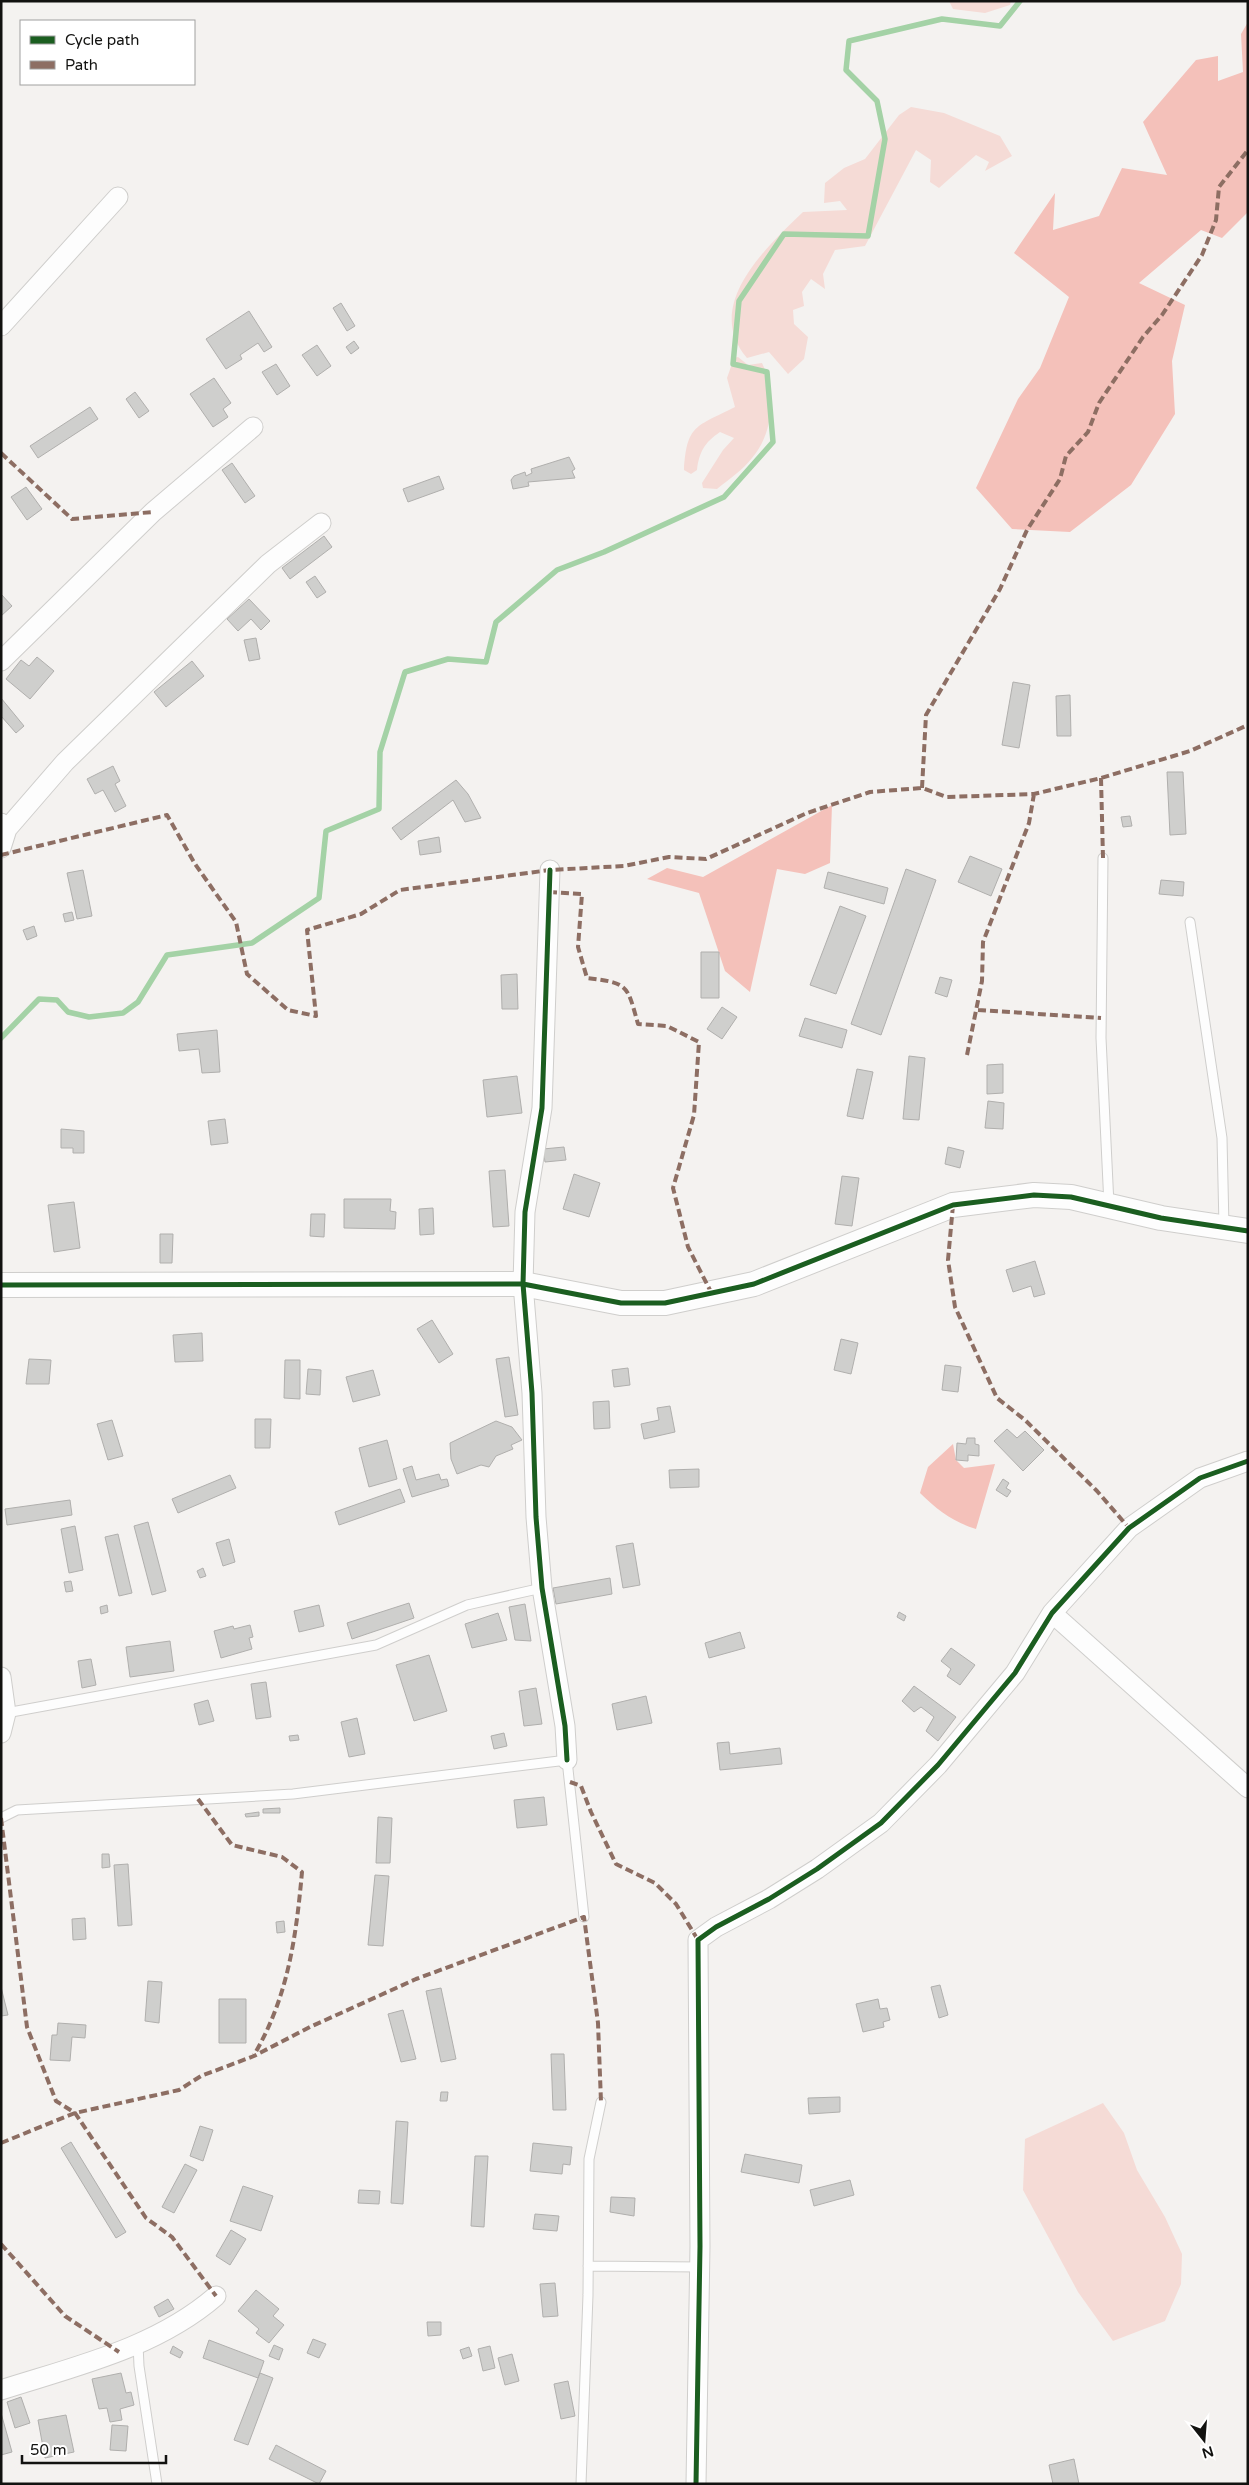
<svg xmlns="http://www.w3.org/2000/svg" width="1249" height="2485" font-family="'Varela Round',sans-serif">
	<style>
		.green { fill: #f5dbd6 }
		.forest { fill: #f4c1ba }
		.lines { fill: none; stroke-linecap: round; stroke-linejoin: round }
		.stream { stroke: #a4d2a6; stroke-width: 5.5 }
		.building { fill: #cfcfcd; stroke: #b0afad }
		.service-casing { stroke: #cfcecc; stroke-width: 11 }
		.minor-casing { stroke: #cfcecc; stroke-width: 21 }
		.tertiary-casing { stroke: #cfcecc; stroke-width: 26 }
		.service { stroke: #fdfdfd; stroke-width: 9 }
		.minor { stroke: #fdfdfd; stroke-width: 19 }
		.tertiary { stroke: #fdfdfd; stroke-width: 24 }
		.quiet { stroke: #8d6e63; stroke-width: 4; stroke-dasharray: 8 4; stroke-linecap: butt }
		.cycleway-casing { stroke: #fff; stroke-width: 8 }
		.cycleway { stroke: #1b5e20; stroke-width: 5 }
	</style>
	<rect width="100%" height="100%" fill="#f4f2f0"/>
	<path class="green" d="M949 1H1011L1010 5 985 13 953 9Z
		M911 107 944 113 1000 136 1012 156 985 171 989 162 976 155 939 188 930 182 931 160 916 150 865 246 835 250 823 274 825 289 811 279 802 292 804 306 793 310 794 324 808 337 804 359 788 374 769 352 747 358C702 305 767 247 803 212L847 210 840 201 824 203 825 183 844 168 865 159 899 115Z
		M738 357 748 365 762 363C776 391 774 433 752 458 743 470 729 479 717 489L703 488 702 483 723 450 734 438 720 432C705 442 699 452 697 470L691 474 684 470C687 424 696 427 735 407L727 378 734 358Z
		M1103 2103 1124 2133 1137 2170 1165 2217 1182 2254 1181 2284 1165 2321 1113 2341 1078 2292 1023 2190 1025 2139Z"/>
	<path class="forest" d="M1248 22V212L1222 238 1201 230 1139 283 1185 305 1172 361 1175 414 1131 485 1070 532 1012 529 976 488 1018 399 1040 368 1069 297 1014 253 1055 193 1053 230 1099 216 1122 168 1167 175 1143 122 1196 60 1218 56V81L1243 72 1241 34Z
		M832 805 830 863 805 874 777 869 750 992 725 971 699 893 647 879 667 868 703 877Z
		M953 1444 956 1460 964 1468 995 1464 976 1529C953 1522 937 1510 920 1493L928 1467Z"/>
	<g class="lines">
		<path class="stream" d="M1 1038 39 999 57 1000 68 1012 89 1017 123 1013 138 1002 167 955 252 943 319 898 326 831 379 809 380 752 405 672 448 659 486 662 496 622 557 570 604 552 724 497 773 442 767 372 733 364 739 301 784 234 868 236 885 139 877 101 846 70 849 41 942 19 1000 26 1020 1"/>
	</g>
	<path class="building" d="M341 303 355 326 347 331 333 308Z
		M249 311 272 347 264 352 258 343 240 355 242 359 226 369 206 339Z
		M354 341 359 348 351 354 346 347Z
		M317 345 331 366 317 376 302 355Z
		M276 364 290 386 277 395 262 372Z
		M214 378 231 403 223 409 228 417 213 427 190 394Z
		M135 392 149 411 139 418 126 399Z
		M90 407 98 419 38 458 30 446Z
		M569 457 575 469 572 471 575 478 528 482 529 486 513 489 511 480 514 476 525 472 526 476 532 473 531 469Z
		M232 463 255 496 245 503 222 470Z
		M439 476 444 489 408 502 403 489Z
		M26 487 42 509 27 520 11 497Z
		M324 536 332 547 290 579 282 568Z
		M315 576 326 592 317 598 306 582Z
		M1 594 12 606 1 616Z
		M249 599 270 621 261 630 251 619 238 631 227 619Z
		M256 638 260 659 249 661 244 640Z
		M37 657 54 671 30 699 6 679 21 660 29 666Z
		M192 661 204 676 166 707 154 692Z
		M1013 682 1030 685 1019 748 1002 745Z
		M1070 695 1071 736H1057L1056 696Z
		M1 698 24 726 16 733 1 716Z
		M113 766 120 781 115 784 126 806 115 812 103 790 95 794 87 779Z
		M1167 772H1183L1186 834 1170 835Z
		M456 780 468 794 481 818 465 822 453 800 401 840 392 828Z
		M1130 816 1132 826 1123 827 1121 817Z
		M439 837 441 852 420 855 418 841Z
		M970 856 1002 869 991 896 958 882Z
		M906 869 936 880 881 1035 851 1024Z
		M83 870 92 916 77 919 67 873Z
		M828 872 888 888 884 904 824 888Z
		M1161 880 1184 882 1183 896 1159 894Z
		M840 906 866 916 836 994 810 985Z
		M72 912 74 920 65 922 63 914Z
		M34 926 37 936 27 940 23 930Z
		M701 952H719V998H701Z
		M517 974 518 1009H502L501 975Z
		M940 977 952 980 947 997 935 993Z
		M722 1007 737 1017 722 1039 707 1029Z
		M805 1018 847 1030 842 1048 799 1036Z
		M217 1030 220 1072 202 1073 199 1049 179 1051 177 1034Z
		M909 1056 925 1058 919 1120 903 1119Z
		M1003 1064V1093L987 1094V1065Z
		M857 1069 873 1072 863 1119 847 1116Z
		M517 1076 522 1113 487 1117 483 1080Z
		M988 1101 1004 1103 1003 1129 985 1128Z
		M225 1119 228 1143 211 1145 208 1121Z
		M61 1129 84 1131V1153H73V1148H61Z
		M564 1147 566 1160 545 1162 543 1149Z
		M948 1147 964 1151 960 1168 945 1164Z
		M505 1170 509 1226 493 1227 489 1171Z
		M574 1174 600 1183 589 1217 563 1209Z
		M842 1176 859 1178 852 1226 835 1224Z
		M344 1199H391L390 1211 396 1212 395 1229 344 1228Z
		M74 1202 80 1248 54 1252 48 1205Z
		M433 1208 434 1234 420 1235 419 1209Z
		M311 1214H325L324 1237 310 1236Z
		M160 1234H173L172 1263H160Z
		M1035 1261 1045 1294 1034 1297 1031 1286 1013 1292 1006 1270Z
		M432 1320 453 1354 439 1363 417 1329Z
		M202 1333 203 1361 175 1362 173 1335Z
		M841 1339 858 1343 851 1374 834 1370Z
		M509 1357 518 1415 505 1417 496 1359Z
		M29 1359 51 1360 49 1384H26Z
		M285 1360H300V1399L284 1398Z
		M945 1365 961 1367 958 1392 942 1390Z
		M628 1368 630 1385 614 1387 612 1370Z
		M308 1369 321 1370 320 1395 306 1394Z
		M373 1370 380 1395 353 1402 346 1377Z
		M609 1401 610 1428 594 1429 593 1402Z
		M670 1406 675 1432 644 1439 641 1424 659 1420 657 1408Z
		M255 1419H271L270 1448H255Z
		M112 1420 123 1456 108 1460 97 1424Z
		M496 1421 512 1427 522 1440 511 1445 513 1449 496 1456 489 1467 481 1465 457 1474 451 1459 450 1443Z
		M1007 1429 1017 1438 1025 1431 1044 1450 1023 1471 994 1441Z
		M967 1438H975V1444L979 1445V1456L968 1455V1461L956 1460 957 1443 966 1444Z
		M387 1440 397 1479 369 1487 359 1448Z
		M412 1466 416 1480 439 1474 441 1480 447 1479 449 1486 412 1497 403 1469Z
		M699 1469V1487L670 1488 669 1470Z
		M230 1475 236 1488 178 1513 172 1499Z
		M1003 1479 1009 1483 1006 1488 1011 1491 1007 1497 996 1490Z
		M400 1489 405 1502 339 1525 335 1512Z
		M70 1500 72 1515 7 1525 5 1509Z
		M148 1522 166 1591 152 1595 134 1526Z
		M75 1526 83 1570 69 1573 61 1529Z
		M118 1534 132 1593 119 1596 105 1537Z
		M229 1539 235 1562 223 1566 216 1543Z
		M633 1543 640 1585 623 1588 616 1546Z
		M203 1568 206 1576 200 1578 197 1571Z
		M610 1578 612 1594 556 1604 553 1588Z
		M71 1581 73 1591 66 1592 64 1582Z
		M409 1603 414 1618 352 1639 347 1623Z
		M525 1604 531 1641 515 1640 509 1607Z
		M107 1605 108 1612 101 1614 100 1607Z
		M319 1605 324 1626 299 1632 294 1611Z
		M899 1612 906 1616 904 1621 897 1617Z
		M498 1613 507 1640 472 1648 465 1624Z
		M250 1625 253 1637 249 1638 252 1649 221 1658 214 1631 233 1626 234 1629Z
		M740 1632 745 1648 709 1658 705 1643Z
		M170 1641 174 1671 130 1677 126 1647Z
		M951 1648 975 1665 960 1685 947 1676 951 1669 941 1661Z
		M429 1655 447 1711 414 1721 396 1665Z
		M91 1659 96 1685 82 1688 78 1661Z
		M266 1682 271 1717 256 1719 251 1684Z
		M914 1686 956 1717 938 1741 926 1731 934 1717 921 1707 914 1712 902 1701Z
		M536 1688 542 1724 524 1726 519 1691Z
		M646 1696 652 1723 617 1730 612 1704Z
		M208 1700 214 1721 199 1725 194 1704Z
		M357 1718 365 1754 349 1757 341 1722Z
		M504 1733 507 1746 494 1749 491 1736Z
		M298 1735 299 1740 290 1741 289 1736Z
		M729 1742 730 1754 780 1748 782 1764 720 1770 717 1743Z
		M544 1797 547 1825 517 1828 514 1800Z
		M280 1808V1813H263V1809Z
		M259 1812V1816L246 1817 245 1814Z
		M378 1817 392 1818 390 1863H376Z
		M102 1854H109L110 1867 102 1868Z
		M128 1864 132 1925 118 1926 114 1865Z
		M375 1875 389 1876 383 1946 368 1945Z
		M85 1918 86 1939 73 1940 72 1919Z
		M284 1921 285 1932 277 1933 276 1922Z
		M148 1981 162 1982 159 2023 145 2021Z
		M940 1985 948 2015 939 2018 931 1987Z
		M1 1987 8 2015 1 2016Z
		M441 1988 456 2059 441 2062 426 1991Z
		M219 1999H246V2043H219Z
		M878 1999 880 2009 887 2008 890 2020 883 2022 884 2027 863 2032 856 2004Z
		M403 2010 416 2059 401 2062 388 2014Z
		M58 2023 86 2025 85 2038 72 2037 70 2061 50 2060 52 2035H57Z
		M551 2054H564L566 2110H553Z
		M441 2092H448L447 2101H440Z
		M840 2097V2112L809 2114 808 2098Z
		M396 2121 408 2122 403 2204 391 2203Z
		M200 2126 213 2130 203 2161 190 2156Z
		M71 2142 126 2232 116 2238 61 2148Z
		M533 2143 572 2147 570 2165 563 2164 562 2174 530 2171Z
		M745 2154 802 2165 799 2183 741 2172Z
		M475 2156H488L484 2227 471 2226Z
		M185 2164 197 2170 174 2213 162 2207Z
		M850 2180 854 2195 814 2206 810 2190Z
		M243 2186 273 2196 261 2231 230 2221Z
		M359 2190 380 2191 379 2204 358 2203Z
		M611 2197 635 2198 634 2216 610 2212Z
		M535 2214 559 2216 557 2231 533 2229Z
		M231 2230 246 2239 230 2265 216 2256Z
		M555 2283 558 2316 543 2317 540 2284Z
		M256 2290 279 2309 273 2316 284 2325 269 2343 256 2333 259 2329 238 2311Z
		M168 2299 174 2309 159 2317 154 2307Z
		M427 2322H441V2335L428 2336Z
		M313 2339 326 2344 319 2358 307 2353Z
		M209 2340 264 2361 258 2378 203 2358Z
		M274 2345 283 2349 279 2360 269 2356Z
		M173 2346 183 2352 180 2358 170 2353Z
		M490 2346 495 2368 483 2371 478 2349Z
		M469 2347 472 2356 463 2359 460 2350Z
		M512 2354 519 2381 505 2385 498 2358Z
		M121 2373 126 2393 131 2392 134 2405 120 2409 122 2420 110 2422 107 2408 99 2409 92 2379Z
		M260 2373 273 2378 248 2445 234 2440Z
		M568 2381 575 2416 561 2419 554 2384Z
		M21 2397 30 2423 15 2428 7 2402Z
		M1 2413 12 2452 1 2455Z
		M66 2415 74 2452 45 2458 38 2420Z
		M112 2425 128 2426 126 2451 110 2450Z
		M276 2445 326 2471 319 2484 269 2459Z
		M1074 2459 1079 2484H1053L1049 2465Z"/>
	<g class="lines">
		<g class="service-casing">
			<path id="service" d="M1103 858 1101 1038 1109 1205
				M1190 922 1222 1138 1224 1227
				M6 1713 376 1645 467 1605 542 1588
				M1 1818 17 1810 293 1794 567 1760 584 1917
				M588 2266 700 2267
				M138 2344 139 2366 157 2484
				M581 2484 588 2295 589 2159 601 2102"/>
		</g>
		<g class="minor-casing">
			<path id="minor" d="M1 326 118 197
				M1 661 153 512 253 427
				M1 823 7 829 1 848
				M7 829 65 762 268 564 321 523
				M550 870 542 1108 525 1212 523 1284 532 1393 536 1517 542 1588 565 1726 567 1760
				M1052 1613 1248 1788
				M1 1677 6 1713 1 1733
				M1 2390C76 2366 156 2348 216 2296
				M696 2484 700 2246 698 1940 716 1927 769 1899 817 1869 881 1823 938 1765 1015 1673 1052 1613 1129 1528 1200 1478 1248 1461"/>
		</g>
		<g class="tertiary-casing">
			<path id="tertiary" d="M1 1285 523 1284 621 1303H665L754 1284 953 1205 1034 1195 1071 1197 1161 1218 1248 1231"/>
		</g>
		<use href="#service" class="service"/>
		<use href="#minor" class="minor"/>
		<use href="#tertiary" class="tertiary"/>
		<path class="quiet" d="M1 453 72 519 153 512
			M1101 778 1103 858
			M922 788 926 715 1000 589 1027 530 1060 479 1066 456 1088 432 1099 403 1143 337 1162 315 1202 255 1216 220 1219 187 1248 150
			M1 855 167 815 195 864 236 922 247 974 288 1010 316 1016 307 930 361 914 400 890 550 870 624 866 669 857 706 859 807 813 870 792 922 788 947 797 1034 794 1101 778 1190 751 1248 725
			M549 892 582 894 578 947 587 978C629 983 627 985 638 1024L667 1026 699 1042 694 1115 673 1188 688 1247 712 1294
			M978 1010 1101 1018
			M967 1055 982 981 983 942 1029 823 1034 794
			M953 1205 948 1260 955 1307 997 1398 1025 1420 1097 1491 1129 1528
			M570 1782 581 1786 591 1812 616 1864 655 1883 676 1904 698 1940
			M198 1799 232 1845 282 1857 302 1872C296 1938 288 1997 254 2055
			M1 1818 27 2027 56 2101 75 2113 146 2218 172 2237 216 2296
			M1 2143 75 2113 179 2090 201 2076 254 2056 310 2027 416 1979 584 1917 598 2023 601 2102
			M1 2244 65 2316 119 2352"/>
		<g class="cycleway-casing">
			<path id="cycleway" d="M550 870 542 1108 525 1212 523 1284 532 1393 536 1517 542 1588 565 1726 567 1760
				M1 1285 523 1284 621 1303H665L754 1284 953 1205 1034 1195 1071 1197 1161 1218 1248 1231
				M696 2484 700 2246 698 1940 716 1927 769 1899 817 1869 881 1823 938 1765 1015 1673 1052 1613 1129 1528 1200 1478 1248 1461"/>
		</g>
		<use href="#cycleway" class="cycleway"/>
	</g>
	<rect width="1249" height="2485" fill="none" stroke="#121210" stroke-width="5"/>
	<rect x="20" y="20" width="175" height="65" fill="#ffffff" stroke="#a0a09f"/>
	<rect x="30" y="36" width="25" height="8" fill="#1b5e20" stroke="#a0a09f"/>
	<text x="65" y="45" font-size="15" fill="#121210">Cycle path</text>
	<rect x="30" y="61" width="25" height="8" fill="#8d6e63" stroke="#a0a09f"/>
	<text x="65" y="70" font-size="15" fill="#121210">Path</text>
	<g transform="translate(1204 2440) rotate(163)" stroke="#ffffff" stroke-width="4" paint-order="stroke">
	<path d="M0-4L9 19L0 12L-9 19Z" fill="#121210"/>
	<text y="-8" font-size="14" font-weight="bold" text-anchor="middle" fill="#121210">N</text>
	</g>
	<path d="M22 2455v8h144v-8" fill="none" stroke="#121210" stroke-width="2.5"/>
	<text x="30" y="2455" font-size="15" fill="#121210" stroke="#ffffff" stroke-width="4" paint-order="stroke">50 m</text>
</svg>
